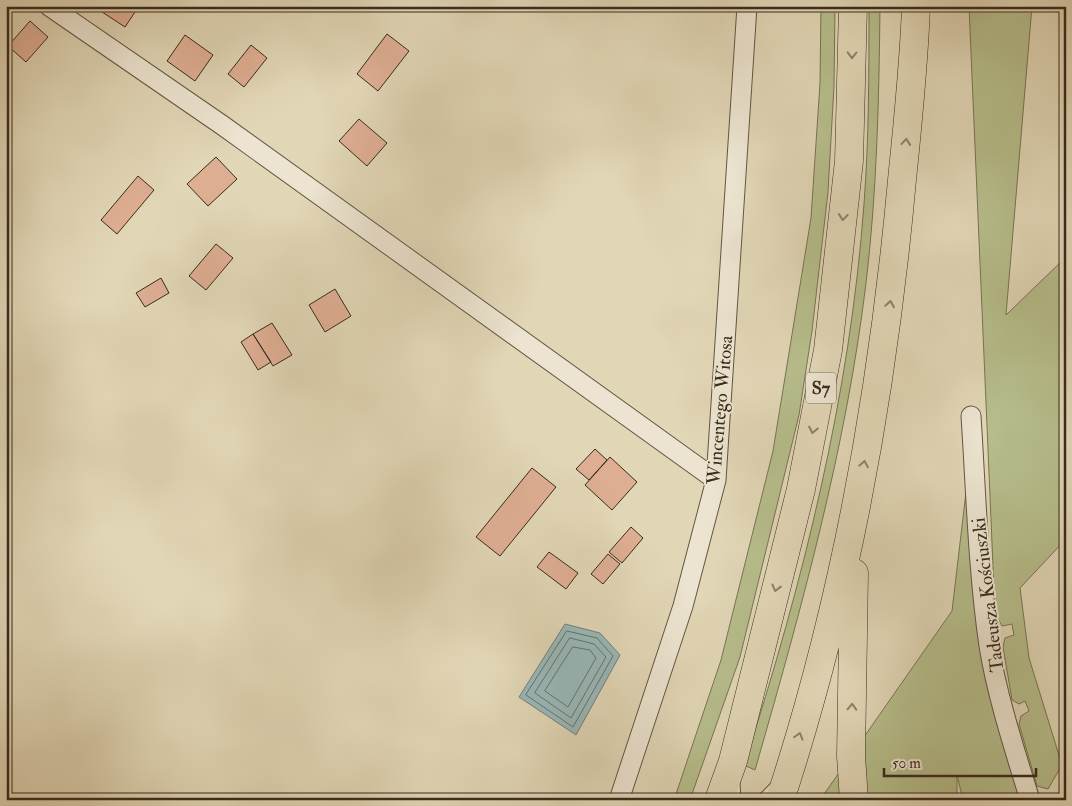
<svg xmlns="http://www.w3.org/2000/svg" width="1072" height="806" font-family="'IM FELL Double Pica',serif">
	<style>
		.green { fill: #b6bd8b; stroke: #787454 }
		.water { fill: #98b7b8; stroke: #727f7a }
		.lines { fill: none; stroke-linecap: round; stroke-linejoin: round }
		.shore { stroke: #68726a; stroke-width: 1 }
		.building { fill: #deae93; stroke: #392c1c }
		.service-casing { stroke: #635642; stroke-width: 11 }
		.minor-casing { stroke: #635642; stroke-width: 21 }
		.motorway-casing { stroke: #392c1c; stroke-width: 29 }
		.service { stroke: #ece4d0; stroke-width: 9 }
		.minor { stroke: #ece4d0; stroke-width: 19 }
		.motorway { stroke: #e1d6b6; stroke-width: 28 }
		.oneway { stroke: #8d8169 }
		.labels { text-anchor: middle; stroke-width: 4; stroke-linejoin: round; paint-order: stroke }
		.shield { fill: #ece4d0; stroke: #6f6352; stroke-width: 1 }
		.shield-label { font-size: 18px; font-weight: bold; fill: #392c1c }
		.street-label { font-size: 19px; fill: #392c1c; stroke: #ece4d0 }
	</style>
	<rect width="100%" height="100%" fill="#e1d6b6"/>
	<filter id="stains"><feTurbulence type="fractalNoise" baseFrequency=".004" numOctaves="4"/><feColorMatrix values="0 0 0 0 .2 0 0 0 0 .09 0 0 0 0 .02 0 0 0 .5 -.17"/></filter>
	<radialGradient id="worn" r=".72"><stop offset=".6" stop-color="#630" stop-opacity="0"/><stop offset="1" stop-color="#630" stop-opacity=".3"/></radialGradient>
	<path class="green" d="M821 6H835L834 86 828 192 812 331 799 415 740 657 690 800H674L721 660 773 451 811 218 820 83Z
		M869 6H880C879 99 877 191 866 283 846 449 801 610 755 770L744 765C803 583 850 395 864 204 869 138 869 72 869 6Z
		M969 6H1032L1006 315 1066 257V539L1020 588 1029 658 1062 765 1048 789 1037 786 1019 724 1021 716 1029 711 1025 701 1019 704 1012 700 1003 647 1005 638 1014 635 1012 624 1002 626 995 613Z
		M968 475 993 705 1020 800H963L957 775V800H820L952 611Z
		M1066 786V800H1052L1053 798Z"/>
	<path class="water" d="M565 624 600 633 620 655 576 735 519 697Z"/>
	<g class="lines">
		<path class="shore" d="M567 631 597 638 613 656 573 727 526 695Z
			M570 638 594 644 606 657 571 718 535 693Z
			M573 647 590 650 596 658 568 707 545 691Z"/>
	</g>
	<path class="building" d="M97 6H139L125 27 96 8Z
		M30 21 48 37 26 62 8 46Z
		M387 34 409 51 378 91 357 74Z
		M185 35 213 55 195 81 167 61Z
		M251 45 267 58 244 87 228 74Z
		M359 119 387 143 367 166 339 141Z
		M216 157 237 179 208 206 187 184Z
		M138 176 154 190 117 234 101 220Z
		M216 244 233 258 206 290 189 276Z
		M161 278 169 293 145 307 136 293Z
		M335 289 351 316 325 332 309 305Z
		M272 323 292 355 273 366 253 334Z
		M253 334 271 362 258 370 241 342Z
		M595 449 607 460 589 480 576 469Z
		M610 457 637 482 612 510 585 485Z
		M532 468 556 487 500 556 476 537Z
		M631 527 643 538 622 563 609 552Z
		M549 552 578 573 566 589 537 567Z
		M608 554 620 564 603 584 591 574Z"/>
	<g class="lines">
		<g class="service-casing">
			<path id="service" d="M735 783 736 800
				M761 800 775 786"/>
		</g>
		<g class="minor-casing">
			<path id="minor" d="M49 6 222 125 716 480
				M971 416C976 492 978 570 989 646 997 696 1015 751 1030 800
				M619 800 683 606 716 480 747 6"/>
		</g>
		<g class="motorway-casing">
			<path id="motorway" d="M719 800 733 761 801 489 828 350 849 161 853 6
				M780 800C846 599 883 390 902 180 908 122 914 64 916 6
				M854 800 851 756 854 573"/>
		</g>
		<use href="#service" class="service"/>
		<use href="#minor" class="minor"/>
		<use href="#motorway" class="motorway"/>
	</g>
	<defs><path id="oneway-chevron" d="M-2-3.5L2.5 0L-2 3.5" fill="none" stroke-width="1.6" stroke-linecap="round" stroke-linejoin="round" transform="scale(1.25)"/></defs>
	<g class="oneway">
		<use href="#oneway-chevron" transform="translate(852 55) rotate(91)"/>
		<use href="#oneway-chevron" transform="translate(906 142) rotate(-85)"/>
		<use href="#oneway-chevron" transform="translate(843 217) rotate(96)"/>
		<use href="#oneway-chevron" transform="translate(890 304) rotate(-81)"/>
		<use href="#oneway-chevron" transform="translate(813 430) rotate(101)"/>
		<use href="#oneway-chevron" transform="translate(864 464) rotate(-80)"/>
		<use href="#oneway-chevron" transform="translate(776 588) rotate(104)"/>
		<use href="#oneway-chevron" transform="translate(852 707) rotate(-88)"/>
		<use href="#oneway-chevron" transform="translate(799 736) rotate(-74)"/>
	</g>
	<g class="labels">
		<rect class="shield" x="806" y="372.5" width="30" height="31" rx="4"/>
		<g class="shield-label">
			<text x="821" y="394">S7</text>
		</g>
		<g class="street-label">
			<text transform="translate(719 410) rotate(-85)" y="7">Wincentego Witosa</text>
			<text transform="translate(987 595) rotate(-97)" y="7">Tadeusza Kościuszki</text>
		</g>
	</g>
	<rect width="1072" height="806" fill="none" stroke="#e1d6b6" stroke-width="25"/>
	<rect x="8" y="8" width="1057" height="791" fill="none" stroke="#392c1c" stroke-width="2.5"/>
	<rect x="12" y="12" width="1047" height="781" fill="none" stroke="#392c1c"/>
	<path d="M884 768v8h152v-8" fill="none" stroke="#392c1c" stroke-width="2.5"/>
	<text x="892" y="768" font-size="15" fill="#392c1c" stroke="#ece4d0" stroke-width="4" paint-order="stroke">50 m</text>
	<rect width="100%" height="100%" filter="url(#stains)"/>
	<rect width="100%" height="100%" fill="url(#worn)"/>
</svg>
